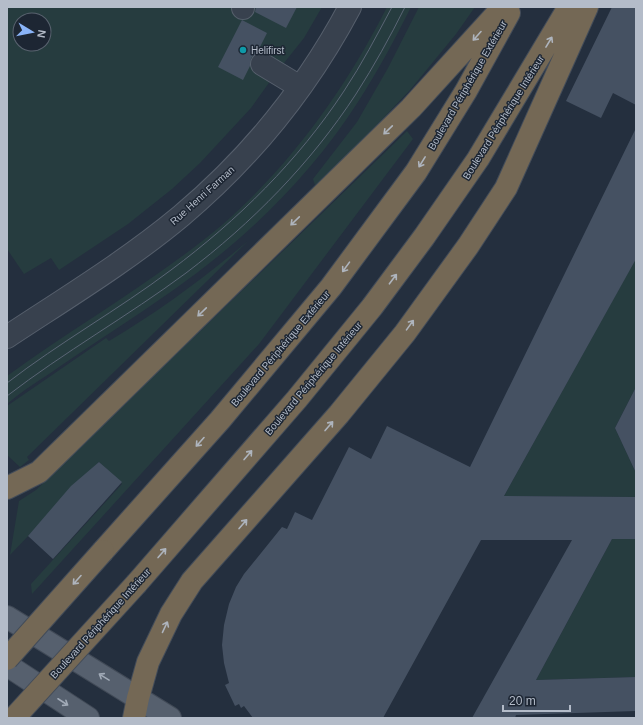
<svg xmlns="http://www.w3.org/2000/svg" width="643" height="725" font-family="Arial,sans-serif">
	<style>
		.green { fill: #263c3f; fill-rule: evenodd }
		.building { fill: #455162 }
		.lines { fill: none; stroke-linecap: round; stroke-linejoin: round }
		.minor-casing { stroke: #565f6c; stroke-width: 24 }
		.major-casing { stroke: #414a57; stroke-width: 24 }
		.highway-casing { stroke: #434c59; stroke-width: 24 }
		.minor { stroke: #38414e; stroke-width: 22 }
		.major { stroke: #56606e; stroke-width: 22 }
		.highway { stroke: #746855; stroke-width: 22 }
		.tram { stroke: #5a6575; stroke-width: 1 }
		.highway-bridge-casing { stroke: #434c59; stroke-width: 24; stroke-linecap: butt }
		.highway-bridge { stroke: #746855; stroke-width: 22 }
		.oneway { stroke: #aeb4bd }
		.oneway2 { stroke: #a1aab7 }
		.culture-dot { fill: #0f9aa8; stroke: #1d2633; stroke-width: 1.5 }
		.labels { text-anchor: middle; stroke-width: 3; stroke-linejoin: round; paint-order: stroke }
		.poi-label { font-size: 10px; fill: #b4bcc9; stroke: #1d2633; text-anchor: start }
		.street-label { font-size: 10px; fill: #b4bcc9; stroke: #1d2633 }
	</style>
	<rect width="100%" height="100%" fill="#242f3e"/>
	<path class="green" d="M7 7H322L304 38 276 73 251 108 200 163 172 189 128 224 59 270 51 258 24 274 7 249ZM20 20H44V44H20Z
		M387 7H411C395 39 378 71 358 102 310 177 245 240 172 291 135 317 97 341 59 367 42 379 23 390 7 404V376C77 325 155 281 222 225 291 165 346 88 387 7Z
		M419 7H475L456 34 410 90 341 163 315 185 313 179 357 122 388 68Z
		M407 131 413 139 259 344 32 594 31 584 122 484 99 462 10 555 19 501 36 490Z
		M248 241 27 457 29 460 20 467 7 455V406L106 338 109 341C158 312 204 278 248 241Z
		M635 260 636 387 615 428 636 473V497L504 496Z
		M612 539H636V677L536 680Z"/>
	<path class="building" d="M256 7H297L286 28 255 12Z
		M612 7H636V105L613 93 601 118 566 101Z
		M242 20 267 33 257 53 251 58 250 66 243 80 218 67Z
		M636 128V259L504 496 636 497V539H612L536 680 636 677V711L516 715 515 718H472L572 540H481L383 718H253L244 706 241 708 239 704 235 706 225 685 229 683 224 663 222 645 224 625 229 604 236 587 244 574 282 527 287 529 295 512 312 520 349 447 371 459 387 426 470 467Z
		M636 387V473L615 428Z
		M99 462 122 482 53 559 28 536 71 486Z"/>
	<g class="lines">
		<g class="minor-casing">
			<path id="minor" d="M243 7V8
				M262 64 300 87
				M7 337C66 298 127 261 181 216 250 158 308 86 350 7"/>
		</g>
		<g class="major-casing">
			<path id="major" d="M7 617 170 718
				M7 665 88 718"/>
		</g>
		<g class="highway-casing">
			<path id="highway" d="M7 488 39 472 411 108 503 7
				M103 551 220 420 331 287 416 172 466 91 509 13
				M137 583 297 399 372 307 424 237 478 159 569 7
				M134 718 138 698 148 662 171 614 192 581 339 414 405 333 468 246 506 188 587 7"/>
		</g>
		<use href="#minor" class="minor"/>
		<use href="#major" class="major"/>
		<use href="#highway" class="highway"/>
		<path class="tram" d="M7 383C60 342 118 310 171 270 238 220 298 161 344 91 362 64 377 35 392 7
			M7 396C64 352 128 316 186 273 252 223 311 163 356 94 374 66 390 37 405 7"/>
		<g class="highway-bridge-casing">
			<path id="highway-bridge" d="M7 659 103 551
				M14 718 137 583"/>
		</g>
		<use href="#highway-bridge" class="highway-bridge"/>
	</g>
	<defs><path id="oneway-shaft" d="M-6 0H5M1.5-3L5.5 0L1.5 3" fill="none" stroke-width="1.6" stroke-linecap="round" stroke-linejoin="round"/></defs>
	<g class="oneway">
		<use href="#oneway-shaft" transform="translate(477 36) rotate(132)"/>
		<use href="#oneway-shaft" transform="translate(549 42) rotate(-59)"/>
		<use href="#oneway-shaft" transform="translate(388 130) rotate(136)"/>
		<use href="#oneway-shaft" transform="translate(422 162) rotate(122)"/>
		<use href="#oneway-shaft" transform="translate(295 221) rotate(136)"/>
		<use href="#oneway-shaft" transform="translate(346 267) rotate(126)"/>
		<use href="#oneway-shaft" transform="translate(393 279) rotate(-53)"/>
		<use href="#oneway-shaft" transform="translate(202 312) rotate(136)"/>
		<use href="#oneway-shaft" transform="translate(410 325) rotate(-54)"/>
		<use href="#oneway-shaft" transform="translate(329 426) rotate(-49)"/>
		<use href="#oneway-shaft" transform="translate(200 442) rotate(132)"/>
		<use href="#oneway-shaft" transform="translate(248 455) rotate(-49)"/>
		<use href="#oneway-shaft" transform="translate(243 524) rotate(-49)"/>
		<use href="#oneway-shaft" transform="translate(162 553) rotate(-49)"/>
		<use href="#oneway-shaft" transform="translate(77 580) rotate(132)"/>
		<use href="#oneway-shaft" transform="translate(165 627) rotate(-65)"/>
	</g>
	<g class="oneway2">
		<use href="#oneway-shaft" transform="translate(104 677) rotate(-148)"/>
		<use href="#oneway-shaft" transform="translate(63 702) rotate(33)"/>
	</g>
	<circle class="culture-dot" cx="243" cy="50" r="4"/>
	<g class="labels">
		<g class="poi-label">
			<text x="251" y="54">Helifirst</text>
		</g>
		<g class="street-label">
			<text transform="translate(467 85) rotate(-60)" y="4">Boulevard Périphérique Extérieur</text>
			<text transform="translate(503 117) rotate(-58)" y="4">Boulevard Périphérique Intérieur</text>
			<text transform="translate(202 195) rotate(-42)" y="4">Rue Henri Farman</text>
			<text transform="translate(280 348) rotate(-50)" y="4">Boulevard Périphérique Extérieur</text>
			<text transform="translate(313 378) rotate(-50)" y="4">Boulevard Périphérique Intérieur</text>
			<text transform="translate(100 623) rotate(-48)" y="4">Boulevard Périphérique Intérieur</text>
		</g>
	</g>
	<rect width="643" height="725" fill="none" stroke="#b4bcc9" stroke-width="16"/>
	<g transform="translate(32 32) rotate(100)"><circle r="19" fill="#1d2633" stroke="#59626f"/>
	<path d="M0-3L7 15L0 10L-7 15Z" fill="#8ab4f8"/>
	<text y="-6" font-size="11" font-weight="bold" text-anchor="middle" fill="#b4bcc9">N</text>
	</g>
	<path d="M503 705v6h67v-6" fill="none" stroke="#b4bcc9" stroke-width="2"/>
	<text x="509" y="705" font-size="12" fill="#b4bcc9" stroke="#1d2633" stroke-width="3" paint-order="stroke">20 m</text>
</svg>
